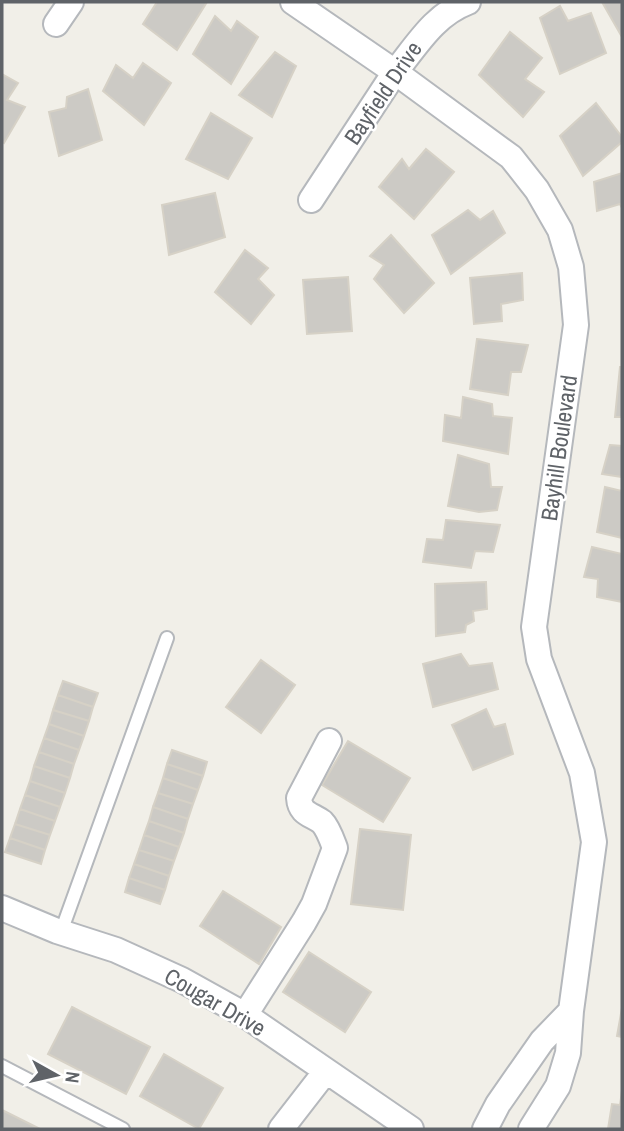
<svg xmlns="http://www.w3.org/2000/svg" width="624" height="1131" font-family="'Archivo Narrow',sans-serif">
	<style>
		.building { fill: #cccac5; stroke: #d6d1c6; stroke-width: 2 }
		.lines { fill: none; stroke-linecap: round; stroke-linejoin: round }
		.service-casing { stroke: #b5b8bc; stroke-width: 16 }
		.minor-casing { stroke: #b5b8bc; stroke-width: 28 }
		.service { stroke: #fff; stroke-width: 12 }
		.minor { stroke: #fff; stroke-width: 24 }
		.labels { text-anchor: middle; stroke-width: 5; stroke-linejoin: round; paint-order: stroke }
		.street-label { font-size: 23px; fill: #5f6368; stroke: #fff }
	</style>
	<rect width="100%" height="100%" fill="#f1efe8"/>
	<path class="building" d="M157 2H207L177 50 143 24Z
		M602 2H622V37Z
		M560 6 568 21 591 13 606 53 560 74 540 18Z
		M215 16 231 31 237 21 258 37 231 84 193 54Z
		M510 32 542 58 525 79 544 92 523 117 479 75Z
		M275 52 296 66 272 117 239 95Z
		M143 63 171 83 144 125 103 91 116 65 133 78Z
		M2 74 18 83 7 100 25 107 4 143 2 141Z
		M88 89 102 140 59 156 49 112 66 108 67 97Z
		M596 103 622 137V142L583 176 560 136Z
		M211 113 252 138 228 179 186 159Z
		M426 149 454 172 414 219 379 187 402 159 409 169Z
		M622 173V208L620 204 597 211 594 182Z
		M215 193 225 237 169 255 162 205Z
		M468 210 480 220 493 211 505 233 451 274 432 235Z
		M391 235 434 283 404 313 374 279 384 265 370 256Z
		M245 250 268 268 258 279 274 295 251 324 215 292Z
		M522 273 523 300 501 304 502 321 474 324 470 278Z
		M348 277 352 331 307 334 303 280Z
		M477 339 528 345 521 372H511L508 395 470 389Z
		M620 367H622V417H615Z
		M463 397 492 404 493 416 512 418 508 454 443 441 445 415 461 418Z
		M610 445 622 446V477L602 474Z
		M458 455 489 464 491 487H502L497 510 479 512 448 506Z
		M605 487 622 491V538L597 532Z
		M446 520 500 525 493 552 475 551 471 568 423 562 427 539 443 540Z
		M592 547 622 554V602L597 597 598 579 584 577Z
		M486 582 487 609 473 611 474 621 466 625 465 632 436 636 435 584Z
		M461 654 469 666 492 663 498 689 433 707 423 664Z
		M261 660 295 685 261 733 226 707Z
		M63 681 98 693 93 707 58 695Z
		M58 695 93 707 89 721 53 710Z
		M486 709 494 727 505 724 513 754 473 770 452 725Z
		M53 710 89 721 84 736 49 724Z
		M49 724 84 736 79 750 44 738Z
		M44 738 79 750 74 764 39 752Z
		M348 741 410 778 383 822 322 785Z
		M172 750 207 762 203 776 167 764Z
		M39 752 74 764 70 778 34 766Z
		M167 764 203 776 198 790 163 778Z
		M34 766 70 778 65 793 30 781Z
		M163 778 198 790 193 804 158 793Z
		M30 781 65 793 60 807 25 795Z
		M158 793 193 804 188 819 153 807Z
		M25 795 60 807 55 821 20 809Z
		M153 807 188 819 184 833 149 821Z
		M20 809 55 821 50 835 15 824Z
		M149 821 184 833 179 847 144 835Z
		M15 824 50 835 45 850 10 838Z
		M360 829 411 835 403 910 351 904Z
		M144 835 179 847 174 861 139 850Z
		M10 838 45 850 41 864 5 852Z
		M139 850 174 861 169 876 134 864Z
		M134 864 169 876 165 890 129 878Z
		M129 878 165 890 160 904 125 892Z
		M223 891 281 927 259 964 200 926Z
		M309 952 371 992 345 1032 283 992Z
		M72 1007 150 1047 126 1094 48 1054Z
		M622 1008V1037L617 1036Z
		M164 1054 223 1088 199 1129 140 1096Z
		M622 1091V1129H608L612 1104 620 1105Z
		M2 1110 40 1129H2Z"/>
	<g class="lines">
		<g class="service-casing">
			<path id="service" d="M61 932 167 638
				M2 1066 123 1129"/>
		</g>
		<g class="minor-casing">
			<path id="minor" d="M293 2 395 72 511 157 537 190 560 230 571 267 576 325 534 627 539 659 582 773 594 842 571 1011 568 1053 558 1086 531 1129
				M56 24 71 2
				M311 200 395 72C417 45 434 15 468 2
				M2 908 57 931 116 950 182 980 245 1015 411 1129
				M245 1015 304 922 314 904 335 848C332 840 328 828 322 822 311 814 300 814 299 798L329 741
				M281 1129 326 1071
				M485 1129 498 1104 542 1041 571 1011"/>
		</g>
		<use href="#service" class="service"/>
		<use href="#minor" class="minor"/>
	</g>
	<g class="labels">
		<g class="street-label">
			<text transform="translate(383 93) rotate(-56)" y="8">Bayfield Drive</text>
			<text transform="translate(559 448) rotate(-82)" y="8">Bayhill Boulevard</text>
			<text transform="translate(215 1002) rotate(30)" y="8">Cougar Drive</text>
		</g>
	</g>
	<rect width="624" height="1131" fill="none" stroke="#5f6368" stroke-width="7"/>
	<g transform="translate(56 1075) rotate(98)" stroke="#ffffff" stroke-width="5" paint-order="stroke">
	<path d="M0-5L12 26L0 18L-12 26Z" fill="#5f6368"/>
	<text y="-10" font-size="19" font-weight="bold" text-anchor="middle" fill="#5f6368">N</text>
	</g>
</svg>
